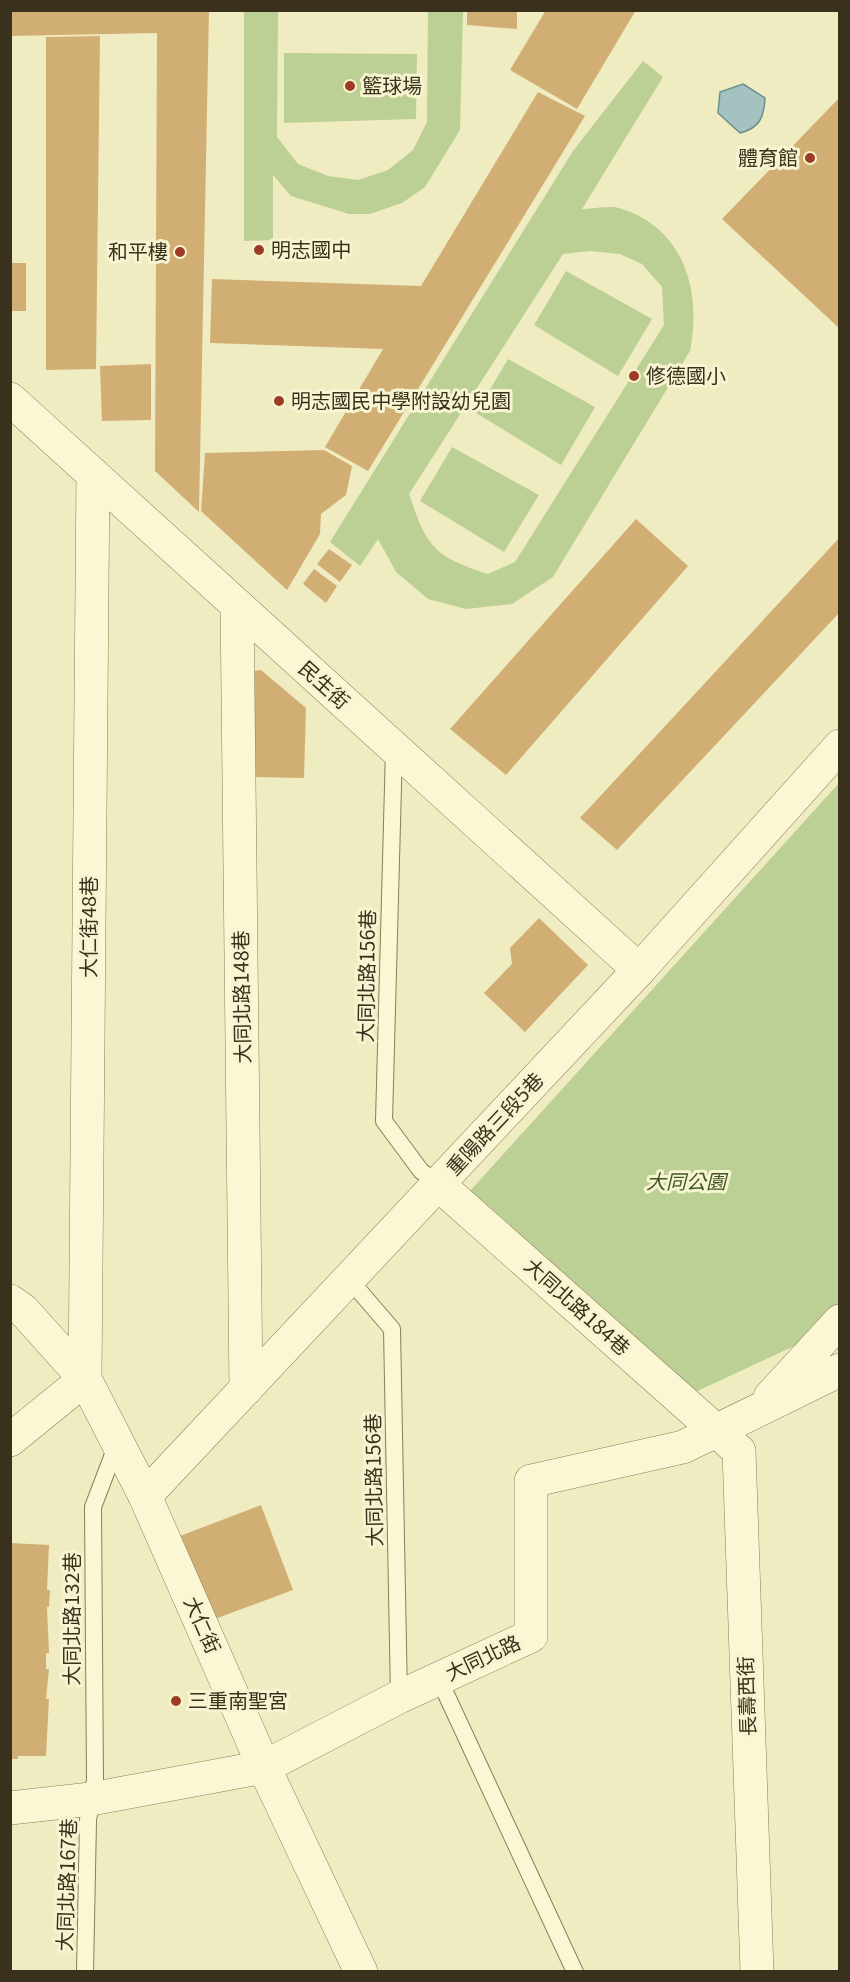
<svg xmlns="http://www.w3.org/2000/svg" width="850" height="1982" font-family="Georgia,'Noto Sans TC',serif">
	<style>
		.green { fill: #bccf94; fill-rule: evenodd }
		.water { fill: #a4c2c0; stroke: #6a918f; stroke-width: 1.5 }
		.building { fill: #d1ae74 }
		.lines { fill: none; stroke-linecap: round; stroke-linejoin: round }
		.service-casing { stroke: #8b7d57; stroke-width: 18 }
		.minor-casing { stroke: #8b7d57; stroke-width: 34 }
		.tertiary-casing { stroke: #8b7d57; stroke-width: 34 }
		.service { stroke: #fbf7d5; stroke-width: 16 }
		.minor { stroke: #fbf7d5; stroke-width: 33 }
		.tertiary { stroke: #fbf7d5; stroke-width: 33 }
		.poi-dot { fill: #9d3c24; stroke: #f7f4d1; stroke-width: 2 }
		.labels { text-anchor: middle; stroke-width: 6; stroke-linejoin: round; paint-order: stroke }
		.poi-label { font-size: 20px; fill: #3a311d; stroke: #f7f4d1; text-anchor: start }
		.street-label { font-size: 20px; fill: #3a311d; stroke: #f7f4d1 }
		.park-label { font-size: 20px; font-style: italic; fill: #3f5722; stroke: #f7f4d1 }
	</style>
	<rect width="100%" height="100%" fill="#f0ecc1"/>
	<path class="green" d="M244 11H278L277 137 298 164 328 176 358 180 388 170 413 150 427 122 428 11H463L460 130 425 187 402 203 370 214H349L291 196 273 175V240L244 241Z
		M284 53 417 54 416 119 284 123Z
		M643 61 663 77 582 209C593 209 608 205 619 208 684 227 702 291 690 351L553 577 512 604 466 609 428 599 396 572 378 539 360 566 330 542 573 151ZM590 251 620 254 642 264 662 287 664 325 515 562 488 574C434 556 427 548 409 494L563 254Z
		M566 271 652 319 618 376 534 325Z
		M508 359 595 407 561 465 476 413Z
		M452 447 539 495 504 552 420 501Z
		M839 783V1302L805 1341 689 1395 470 1191Z"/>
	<path class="water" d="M743 84 765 98C764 117 760 128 740 133L718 113 720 92Z"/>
	<path class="building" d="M10 10H209L199 512 155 471 157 33 10 36Z
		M467 10H517V29L467 25Z
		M546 10H636L577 109 510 70Z
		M100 36 96 369 46 370V37Z
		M538 92 585 116 368 471 325 447 383 349 210 343 212 279 421 286Z
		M840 97V329L722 219Z
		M10 263H26V311H10Z
		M151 364V420L102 421 100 366Z
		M324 450 352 466 346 495 321 514 320 534 287 590 201 511 205 453Z
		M636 519 688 566 506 775 450 729Z
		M840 537V612L617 850 580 818Z
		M329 549 352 565 340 582 317 564Z
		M314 569 337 586 326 603 303 584Z
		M261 670 306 708 304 778 247 777V672Z
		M539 918 588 965 525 1032 484 993 512 964 510 948Z
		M261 1505 293 1590 212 1620 180 1536Z
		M10 1543 49 1545 47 1590H50L49 1607H47L49 1653H46V1669H49L46 1699H49L46 1756H18V1759H10Z"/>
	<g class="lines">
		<g class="service-casing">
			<path id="service" d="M394 749 384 1121 421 1171 438 1184
				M349 1279 392 1329 399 1697
				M439 1679 575 1972
				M85 1972 88 1820 95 1780 93 1507 117 1444"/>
		</g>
		<g class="minor-casing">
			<path id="minor" d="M10 399 639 970
				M237 606 246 1389
				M438 1184 739 1451 757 1972
				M770 1397 840 1321
				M10 1440 85 1379 93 474
				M145 1496 264 1767 361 1972
				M10 1808 91 1799 264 1767 399 1697 531 1636V1481L683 1447 840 1370"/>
		</g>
		<g class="tertiary-casing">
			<path id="tertiary" d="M10 1301 23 1310 85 1379 145 1496 639 970 840 746"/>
		</g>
		<use href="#service" class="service"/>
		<use href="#minor" class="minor"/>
		<use href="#tertiary" class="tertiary"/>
	</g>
	<g class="poi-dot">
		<circle cx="350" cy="86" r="6"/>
		<circle cx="810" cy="158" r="6"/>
		<circle cx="259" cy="250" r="6"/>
		<circle cx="180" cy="252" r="6"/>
		<circle cx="634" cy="376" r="6"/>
		<circle cx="279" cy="401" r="6"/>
		<circle cx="176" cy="1701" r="6"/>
	</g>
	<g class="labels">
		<g class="poi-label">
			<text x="362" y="93">籃球場</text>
			<text x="798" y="165" text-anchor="end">體育館</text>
			<text x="271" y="257">明志國中</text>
			<text x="168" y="259" text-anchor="end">和平樓</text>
			<text x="646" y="383">修德國小</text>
			<text x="291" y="408">明志國民中學附設幼兒園</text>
			<text x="188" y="1708">三重南聖宮</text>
		</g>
		<g class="street-label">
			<text transform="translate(324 685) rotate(42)" y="7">民生街</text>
			<text transform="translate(89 927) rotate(-90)" y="7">大仁街48巷</text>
			<text transform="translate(367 976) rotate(-89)" y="7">大同北路156巷</text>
			<text transform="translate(242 997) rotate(-91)" y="7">大同北路148巷</text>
			<text transform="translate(495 1124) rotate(-47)" y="7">重陽路三段5巷</text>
			<text transform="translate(577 1307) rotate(42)" y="7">大同北路184巷</text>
			<text transform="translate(374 1480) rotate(-91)" y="7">大同北路156巷</text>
			<text transform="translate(72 1619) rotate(-90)" y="7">大同北路132巷</text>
			<text transform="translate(202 1625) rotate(66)" y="7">大仁街</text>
			<text transform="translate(483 1658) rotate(-25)" y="7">大同北路</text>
			<text transform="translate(747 1696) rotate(-92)" y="7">長壽西街</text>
			<text transform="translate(67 1885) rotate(-88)" y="7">大同北路167巷</text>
		</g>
		<g class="park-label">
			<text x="686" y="1189">大同公園</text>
		</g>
	</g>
	<rect width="850" height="1982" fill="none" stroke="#3a311d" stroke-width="24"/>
</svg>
